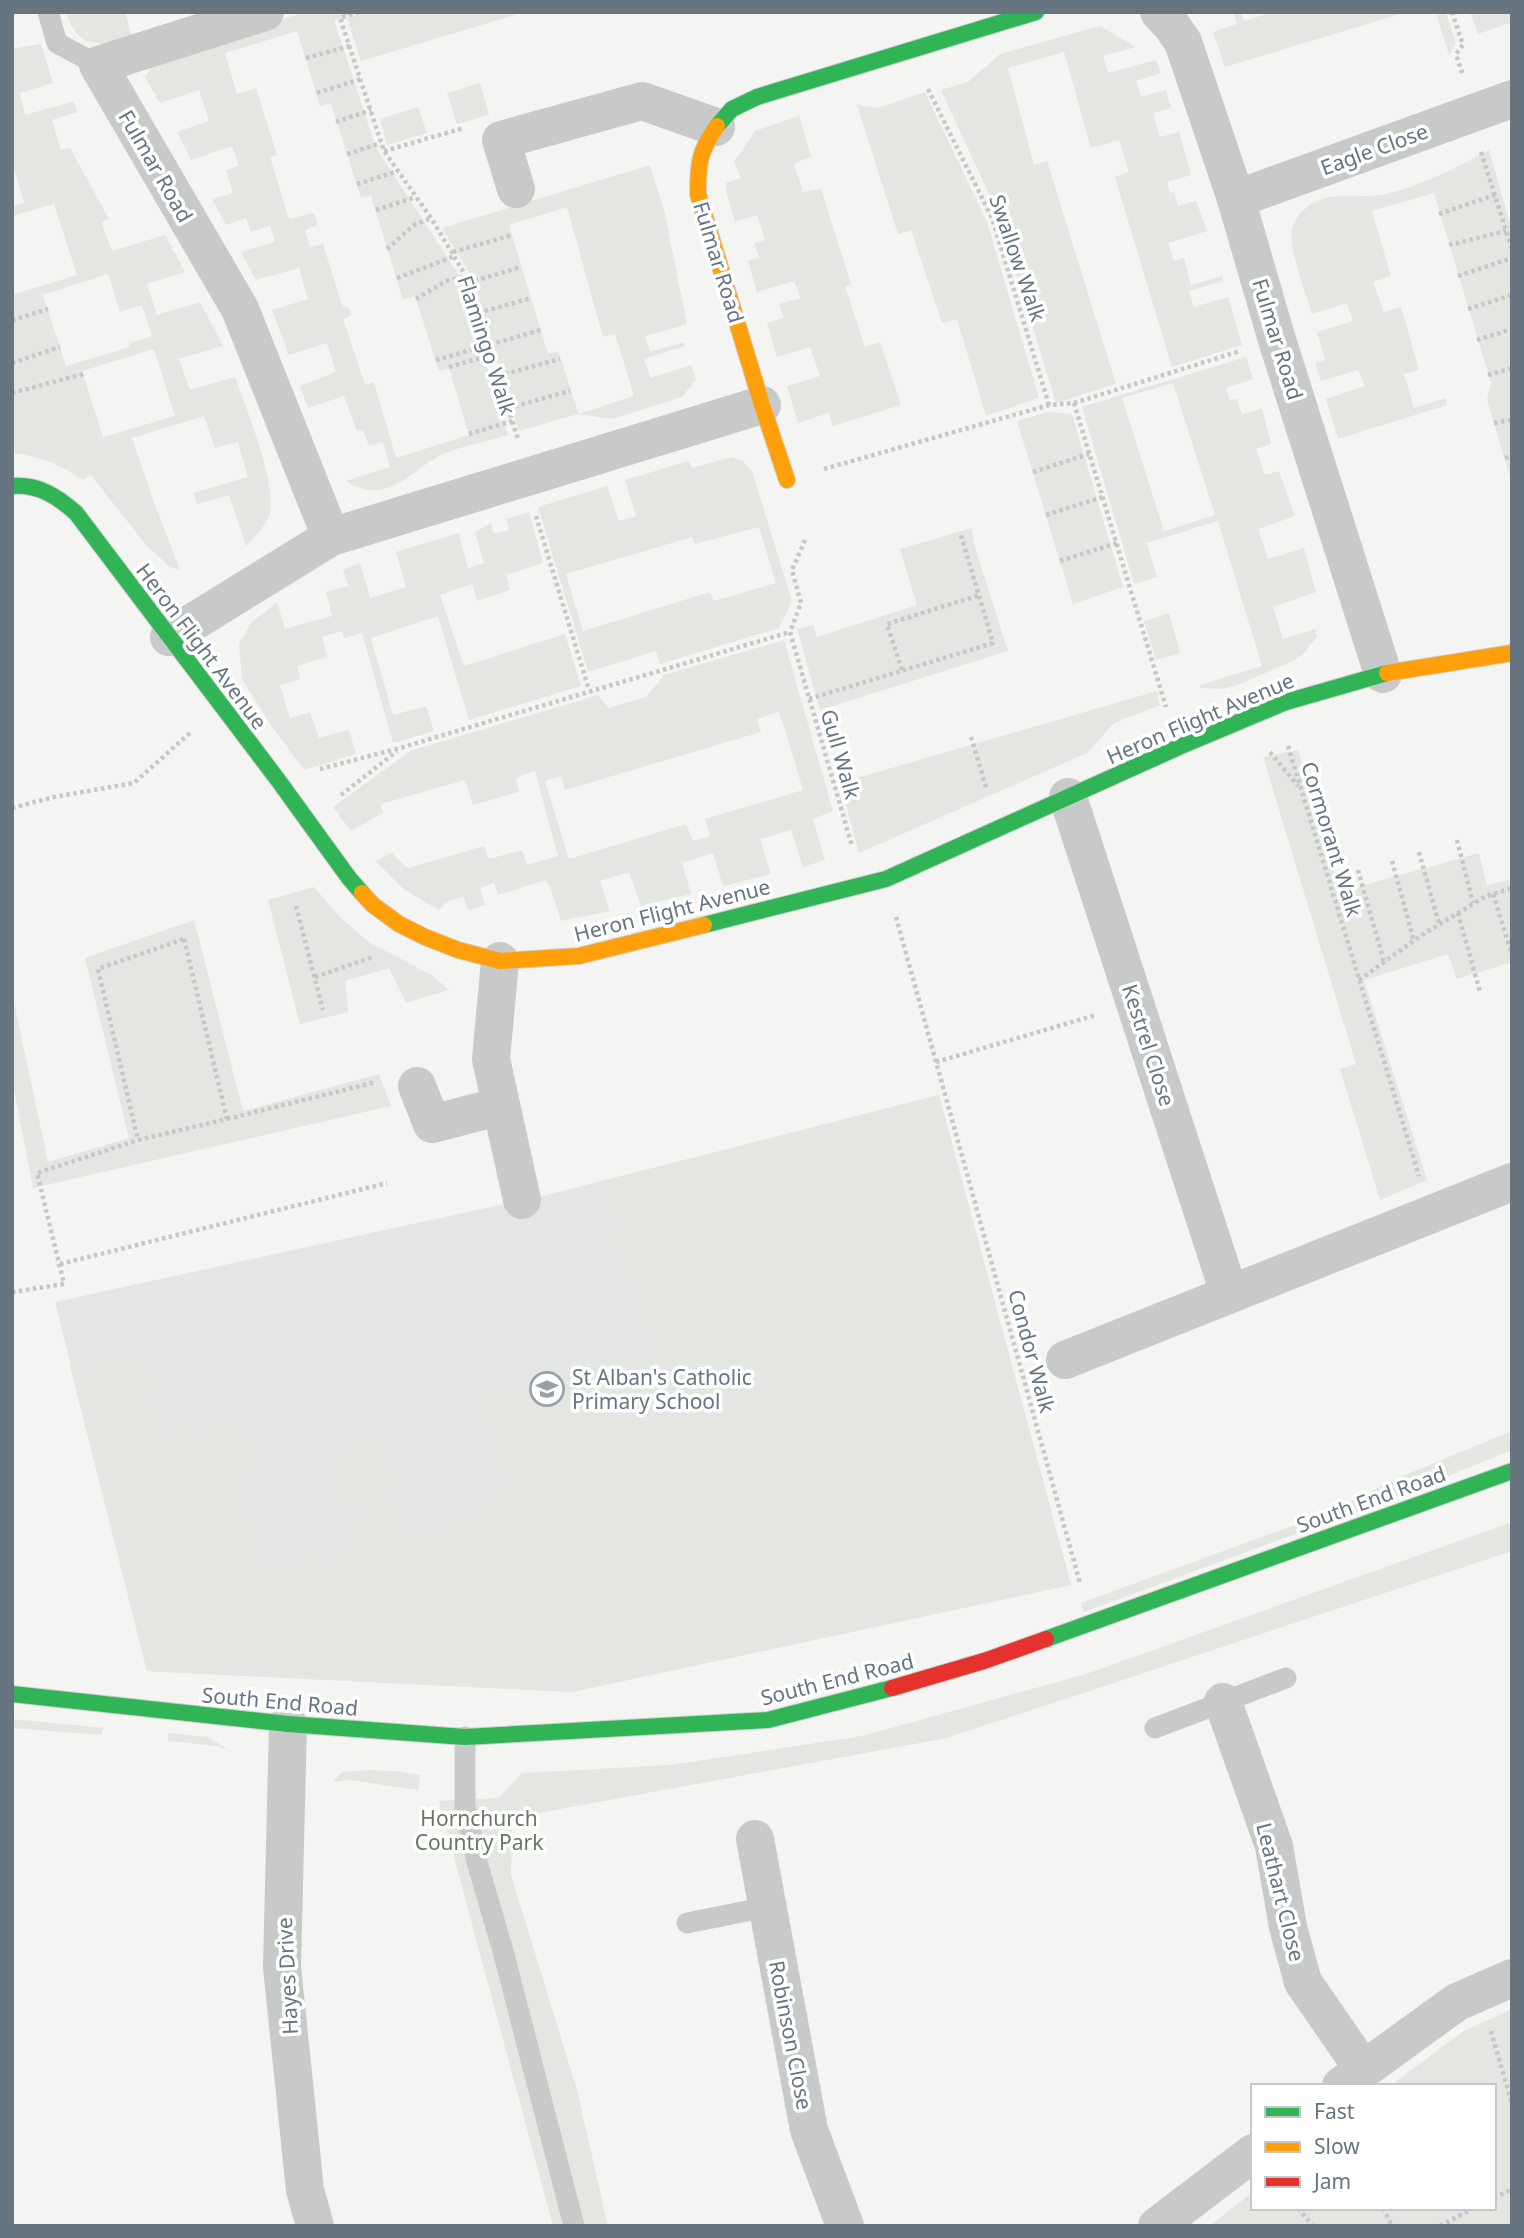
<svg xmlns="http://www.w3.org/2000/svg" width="1524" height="2238" font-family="'Noto Sans',sans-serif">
	<rect width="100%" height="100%" fill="#f4f4f2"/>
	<path fill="#e4e5e5" d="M 939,1095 L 1071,1585 L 572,1692 L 147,1671 L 55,1302 L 555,1193 Z"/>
	<g fill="#e4e6e1" fill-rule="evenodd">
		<path d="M 66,12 L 125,12 L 132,38 C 100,45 78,51 66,12 Z"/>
		<path d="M 306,12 L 359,12 L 334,20 L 376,148 L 459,275 L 508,435 C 488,441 457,447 439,456 C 407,474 386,506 346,481 L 390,467 L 383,442 L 369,446 L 363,430 L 357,431 L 344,396 L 308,408 L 300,386 L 336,372 L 327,343 L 289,355 L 272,310 L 308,299 L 299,268 L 256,280 L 241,252 L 275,242 L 270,226 L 251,232 L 246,218 L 226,225 L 212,199 L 233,193 L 226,170 L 239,166 L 232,146 L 191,160 L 177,132 L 209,121 L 199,90 L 160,103 L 145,77 L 159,57 ZM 297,31 L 320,106 L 331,103 L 361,198 L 371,196 L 403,300 L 415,296 L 439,371 L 449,368 L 469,435 L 396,458 L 374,382 L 365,385 L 343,319 L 352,315 L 348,307 L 343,308 L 323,244 L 310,247 L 305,230 L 318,225 L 314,213 L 289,219 L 270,157 L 277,155 L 256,88 L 237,94 L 225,53 Z"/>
		<path d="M 365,12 L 525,12 L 361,61 L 347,18 Z"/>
		<path d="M 1233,12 L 1241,12 L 1244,21 L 1273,12 L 1407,12 L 1225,67 L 1213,32 L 1237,24 Z"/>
		<path d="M 1436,12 L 1446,12 L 1456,43 L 1449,55 Z"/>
		<path d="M 1470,12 L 1512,12 L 1512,22 L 1478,34 Z"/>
		<path d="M 1100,26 L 1136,47 L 1103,56 L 1108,73 L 1156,60 L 1161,73 L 1136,81 L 1141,97 L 1166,90 L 1171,108 L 1153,113 L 1160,137 L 1179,132 L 1191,175 L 1167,182 L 1170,193 L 1174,192 L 1178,206 L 1196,201 L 1207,231 L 1168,243 L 1174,261 L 1184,258 L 1191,285 L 1222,276 L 1223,281 L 1189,291 L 1194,307 L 1228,297 L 1242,345 L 1172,367 L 1115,177 L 1129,172 L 1119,140 L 1091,148 L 1064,52 L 1008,68 L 1034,165 L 1047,161 L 1116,384 L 1056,403 L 998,214 L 941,90 L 968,82 L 1000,54 Z"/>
		<path d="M 41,44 L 53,83 L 20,93 L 25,115 L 74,101 L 77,112 L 52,120 L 61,150 L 70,148 L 109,219 L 101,222 L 112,251 L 165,235 L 185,272 L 147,284 L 157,315 L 200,302 L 223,346 L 179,359 L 190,390 L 235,377 C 245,405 279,489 269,516 C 265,527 254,537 246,546 L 229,495 L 197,504 L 193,493 L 248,477 L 238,442 L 215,448 L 204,416 L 132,438 L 155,505 L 180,570 L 170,567 L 146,545 L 91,475 L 83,480 C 61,465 38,455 12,453 L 12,295 L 77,275 L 54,204 L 12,216 L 12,207 L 24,203 L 12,162 L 12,49 ZM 108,274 L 120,312 L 142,305 L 152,336 L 130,343 L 130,347 L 66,366 L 43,295 ZM 154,349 L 175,416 L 103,437 L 82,371 Z"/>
		<path d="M 480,83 L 489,115 L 457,124 L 447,93 Z"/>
		<path d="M 925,92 L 987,222 L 1039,398 L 986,416 L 957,319 L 942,323 L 911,230 L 898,234 L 857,105 L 878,108 Z"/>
		<path d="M 418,107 L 427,133 L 387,145 L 380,119 Z"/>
		<path d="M 799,116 L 811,156 L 794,164 L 803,192 L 821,189 L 851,284 L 845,286 L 865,347 L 880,342 L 901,405 L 833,426 L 828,413 L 798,423 L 787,386 L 820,376 L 810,347 L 777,357 L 767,323 L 784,318 L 779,304 L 801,298 L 794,281 L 757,292 L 748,261 L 759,257 L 754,243 L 765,240 L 757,215 L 735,222 L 727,195 L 726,183 L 741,178 L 734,162 L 755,131 Z"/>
		<path d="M 1489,150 L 1512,231 L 1512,483 L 1487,400 L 1491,383 L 1434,193 L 1372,211 L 1391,276 L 1373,282 L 1384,312 L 1401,307 L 1419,370 L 1404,374 L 1414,408 L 1445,398 L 1447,405 L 1338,439 L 1326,399 L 1365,386 L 1358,370 L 1321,381 L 1315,363 L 1325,360 L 1317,332 L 1353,321 L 1347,303 L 1312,314 C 1306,292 1286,246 1293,225 C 1297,214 1309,204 1320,200 C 1341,192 1364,199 1385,194 C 1422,186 1456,167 1489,150 Z"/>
		<path d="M 650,165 L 665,214 L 687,324 L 645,336 L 650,352 L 684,342 L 685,346 L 644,359 L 651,378 L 691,365 L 696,379 L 682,397 L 612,419 L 578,414 L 519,431 L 470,274 L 442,228 ZM 567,207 L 603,337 L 615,334 L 634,396 L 579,414 L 558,351 L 548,354 L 509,225 Z"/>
		<path d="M 1246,357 L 1253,379 L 1226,388 L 1230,400 L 1237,399 L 1242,415 L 1262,408 L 1271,444 L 1256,449 L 1265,475 L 1279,471 L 1295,516 L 1258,529 L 1268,559 L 1304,548 L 1316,592 L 1273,607 L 1283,639 L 1315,629 L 1317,637 L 1303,654 L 1295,660 L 1238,685 L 1222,689 L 1201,688 L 1200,685 L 1262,666 L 1218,521 L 1147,543 L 1157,577 L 1134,584 L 1082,407 ZM 1173,383 L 1215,515 L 1164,531 L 1122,398 Z"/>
		<path d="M 1048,412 L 1072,414 L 1123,587 L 1073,604 L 1017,421 Z"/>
		<path d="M 732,457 L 743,461 L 752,471 L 792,601 L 779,628 L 660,664 L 656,651 L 588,672 L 538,507 L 607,486 L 619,521 L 636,516 L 625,480 L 689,461 L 692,468 ZM 759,527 L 776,583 L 714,601 L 710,592 L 583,631 L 566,574 L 692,537 L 695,544 Z"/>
		<path d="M 529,512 L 543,563 L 506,575 L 510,590 L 477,601 L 472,584 L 440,595 L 464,666 L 565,634 L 581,686 L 469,720 L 438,616 L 371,638 L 393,715 L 426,706 L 434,731 L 393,743 L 362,633 L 344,638 L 342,631 L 322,637 L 327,657 L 297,666 L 300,679 L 280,685 L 290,718 L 310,712 L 319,738 L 349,730 L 356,754 L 304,770 L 270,724 L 242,679 L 239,644 L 252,622 L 277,602 L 285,629 L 332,616 L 326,592 L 348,586 L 343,570 L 360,563 L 370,598 L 406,587 L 396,552 L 459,533 L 468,568 L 484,563 L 475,532 L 491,523 L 494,534 L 509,530 L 506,519 Z"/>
		<path d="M 972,528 L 973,541 L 1008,651 L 820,710 L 797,629 L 813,625 L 817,637 L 917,605 L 900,549 Z"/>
		<path d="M 1169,613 L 1180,653 L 1156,660 L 1144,621 Z"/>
		<path d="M 784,640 L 833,811 L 813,819 L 825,860 L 803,867 L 791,830 L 760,839 L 771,874 L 723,886 L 713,853 L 682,863 L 691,894 L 641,906 L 629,872 L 600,881 L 610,911 L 561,921 L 551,890 L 546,880 L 498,895 L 494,883 L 480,888 L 485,905 L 468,910 L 463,896 L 445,903 L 439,910 L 405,890 L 375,861 L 393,852 L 395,856 L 408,868 L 484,846 L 489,859 L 522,850 L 527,865 L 558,856 L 535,771 L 516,778 L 519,792 L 473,805 L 465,780 L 381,804 L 383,813 L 351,831 L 333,807 L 410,751 L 598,695 L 608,708 L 646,697 L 664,675 ZM 778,712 L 784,726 L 803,790 L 705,819 L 710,836 L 693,841 L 686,824 L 569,859 L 545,781 L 561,776 L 565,790 L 761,732 L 757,719 Z"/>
		<path d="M 1157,691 L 1160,705 L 1114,723 L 1087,753 L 859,853 L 840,783 Z"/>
		<path d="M 1298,750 L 1340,892 L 1479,853 L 1487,885 L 1512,879 L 1512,962 L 1457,979 L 1448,954 L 1364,980 L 1427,1180 L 1380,1200 L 1340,1069 L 1356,1064 L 1263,757 Z"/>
		<path d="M 314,887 L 340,917 L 370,943 L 432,975 L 449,990 L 406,1003 L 389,968 L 345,981 L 348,1012 L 300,1024 L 268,900 Z"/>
		<path d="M 194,920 L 243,1111 L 379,1074 L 391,1106 L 33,1188 L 12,1079 L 12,993 L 48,1162 L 129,1138 L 85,958 Z"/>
		<path d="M 939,1095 L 1071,1585 L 572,1692 L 147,1671 L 70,1366 L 144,1343 L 165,1427 L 180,1424 L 183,1435 L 242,1420 L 255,1473 L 239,1478 L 263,1569 L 362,1544 L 353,1509 L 346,1511 L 329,1445 L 382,1432 L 409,1537 L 488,1518 L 482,1494 L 505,1488 L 487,1416 L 477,1418 L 473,1402 L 655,1355 L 637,1280 L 624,1283 L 598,1182 Z"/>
		<path d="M 1512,1431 L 1512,1450 L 1401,1495 L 1084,1612 L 1081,1603 L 1325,1514 L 1400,1477 Z"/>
		<path d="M 1512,1522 L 1512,1551 L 947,1738 L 533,1814 L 512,1811 L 511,1875 L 577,2090 L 608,2226 L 553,2226 L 439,1801 L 499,1798 L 522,1773 L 671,1765 L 862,1736 L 1086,1674 Z"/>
		<path d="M 12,1719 L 104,1728 L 101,1735 L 12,1728 Z"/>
		<path d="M 168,1733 L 208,1737 L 234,1753 L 218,1746 L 168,1741 Z"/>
		<path d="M 369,1770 L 395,1771 L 420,1775 L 418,1790 L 350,1780 L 333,1782 L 342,1772 Z"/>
		<path d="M 1512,2009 L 1512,2226 L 1209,2226 L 1253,2192 L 1253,2208 L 1494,2208 L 1494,2086 L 1390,2086 L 1462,2032 Z"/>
	</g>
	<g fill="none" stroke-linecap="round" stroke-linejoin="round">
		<g stroke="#d1d1d1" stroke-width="18">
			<g id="fast">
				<path d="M 717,126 L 732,109 L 757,97 L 1036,12"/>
				<path d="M 12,486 C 38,484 57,496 76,513 L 278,780 L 349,878 L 362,893"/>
				<path d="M 704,925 L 886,879 L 1179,747 L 1286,702 L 1387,673"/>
				<path d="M 1046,1639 L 1512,1471"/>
				<path d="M 12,1694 L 288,1724 L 465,1737 L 768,1720 L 892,1688"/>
			</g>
		</g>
		<g stroke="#d1d1d1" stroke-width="18">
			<g id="slow">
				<path d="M 717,126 C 699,151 698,164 698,194 L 762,405 L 787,480"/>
				<path d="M 1387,673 L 1512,653"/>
				<path d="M 362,893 L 373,905 L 399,924 L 425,937 L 458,950 L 500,961 L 579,956 L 704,925"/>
			</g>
		</g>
		<g stroke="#d1d1d1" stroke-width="18">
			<path id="jam" d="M 892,1688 L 984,1661 L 1046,1639"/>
		</g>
		<g stroke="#c6c7c8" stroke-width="4.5" stroke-dasharray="3.5 3.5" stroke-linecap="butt">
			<path d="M 359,12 L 340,18 L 384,151 L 431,218 L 466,276 L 518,439"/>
			<path d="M 1452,12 L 1463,45 L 1456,54 L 1462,73"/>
			<path d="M 306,58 L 350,46"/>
			<path d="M 928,89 L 992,218 L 1049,405"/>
			<path d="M 317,93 L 361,79"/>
			<path d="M 336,122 L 371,110"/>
			<path d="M 384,151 L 464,128"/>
			<path d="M 1481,152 L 1512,249"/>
			<path d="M 347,154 L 381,143"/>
			<path d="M 357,184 L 398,171"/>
			<path d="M 376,210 L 416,197"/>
			<path d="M 1439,214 L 1495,195"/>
			<path d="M 1449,245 L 1506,231"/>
			<path d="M 387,249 L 414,225 L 431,218"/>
			<path d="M 453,252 L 512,235"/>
			<path d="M 1458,276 L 1512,258"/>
			<path d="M 397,278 L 455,256"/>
			<path d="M 468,283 L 521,267"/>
			<path d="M 416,299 L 446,281 L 466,276"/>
			<path d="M 1468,309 L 1512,295"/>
			<path d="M 478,313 L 531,298"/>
			<path d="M 12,320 L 48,309"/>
			<path d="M 1477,340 L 1512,329"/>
			<path d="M 436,360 L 541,330"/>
			<path d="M 12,363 L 60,347"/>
			<path d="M 449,367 L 491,355"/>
			<path d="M 1488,375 L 1512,368"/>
			<path d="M 498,376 L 560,359"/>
			<path d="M 12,393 L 83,374"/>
			<path d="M 1074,403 L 1166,707"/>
			<path d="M 508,408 L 570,391"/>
			<path d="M 1494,423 L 1512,420"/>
			<path d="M 469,434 L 512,421"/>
			<path d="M 1505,458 L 1512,456"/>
			<path d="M 824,469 L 1049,405 L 1074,403 L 1240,351"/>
			<path d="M 1033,472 L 1089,454"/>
			<path d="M 1046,515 L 1103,497"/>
			<path d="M 536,516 L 589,690"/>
			<path d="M 805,540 L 792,570 L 801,603 L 790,632 L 852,846"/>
			<path d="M 1060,561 L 1117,543"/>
			<path d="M 902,670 L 887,624 L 980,595"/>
			<path d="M 809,699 L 993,643 L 960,532"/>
			<path d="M 971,737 L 987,790"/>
			<path d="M 1288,746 L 1419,1176"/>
			<path d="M 1270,752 L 1298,786"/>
			<path d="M 320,769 L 400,748 L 790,632"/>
			<path d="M 341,795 L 397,751"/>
			<path d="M 12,808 L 54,797 L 134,783 L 191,732"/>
			<path d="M 1457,840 L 1473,903"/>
			<path d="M 1419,852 L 1439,924"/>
			<path d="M 1392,861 L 1414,941"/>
			<path d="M 1358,870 L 1384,962"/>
			<path d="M 1493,894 L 1512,955"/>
			<path d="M 296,906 L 323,1010"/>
			<path d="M 1458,913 L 1480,992"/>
			<path d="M 896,917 L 1080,1583"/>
			<path d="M 184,939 L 227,1119 L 138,1140 L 98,969 Z"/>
			<path d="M 315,977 L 373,957"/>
			<path d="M 1359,980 L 1422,935 L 1486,896 L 1512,888"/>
			<path d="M 936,1062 L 1096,1015"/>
			<path d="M 227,1119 L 376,1082"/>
			<path d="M 60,1264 L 387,1183"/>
			<path d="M 12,1292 L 64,1284 L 37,1173 L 138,1140"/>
			<path d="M 1491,2031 L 1512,2104"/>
			<path d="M 1494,2198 L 1512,2189"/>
			<path d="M 1298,2208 L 1313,2226"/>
			<path d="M 1383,2208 L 1392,2226"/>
			<path d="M 1440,2226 L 1474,2208"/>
		</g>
		<g stroke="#c8caca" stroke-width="21">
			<path d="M 48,12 L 57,43 L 98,65"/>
			<path d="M 1155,1728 L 1286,1678"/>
			<path d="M 465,1737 L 465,1806 L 477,1862 L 503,1951 L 574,2226"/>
			<path d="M 687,1923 L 767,1907"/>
		</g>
		<g stroke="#c8caca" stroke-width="38">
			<path d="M 265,12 L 98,65 L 240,309 L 331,537"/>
			<path d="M 1159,12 L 1172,26 L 1183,42 L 1236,199 L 1277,340 L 1383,674"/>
			<path d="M 516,189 L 501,140 L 642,101 L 716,127"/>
			<path d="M 1236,199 L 1512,99"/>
			<path d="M 169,637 L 331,537 L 762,405"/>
			<path d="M 1068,797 L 1229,1293"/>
			<path d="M 500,961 L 491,1059 L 522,1200"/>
			<path d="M 417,1086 L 432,1124 L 501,1106"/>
			<path d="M 1065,1360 L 1512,1182"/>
			<path d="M 1223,1702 L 1274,1846 L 1288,1927 L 1303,1982 L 1363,2069"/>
			<path d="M 288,1724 L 282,1967 L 305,2190 L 315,2226"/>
			<path d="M 755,1839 L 809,2130 L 845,2226"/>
			<path d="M 1341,2086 L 1457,2002 L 1512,1978"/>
			<path d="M 1157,2226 L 1253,2153"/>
		</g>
		<use href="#fast" stroke="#30b455" stroke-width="16"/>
		<use href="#slow" stroke="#ff9f0a" stroke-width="16"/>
		<use href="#jam" stroke="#e5322d" stroke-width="16"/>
	</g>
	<defs>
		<g id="school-ring" transform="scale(1.75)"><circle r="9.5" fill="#fff" stroke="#98a1a8" stroke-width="1.5"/><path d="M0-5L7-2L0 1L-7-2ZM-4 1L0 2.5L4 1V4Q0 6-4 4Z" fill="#98a1a8"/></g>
	</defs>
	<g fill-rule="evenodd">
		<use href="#school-ring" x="547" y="1389"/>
	</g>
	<g text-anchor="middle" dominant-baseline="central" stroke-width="7" stroke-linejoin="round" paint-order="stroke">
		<g font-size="21" fill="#667580" stroke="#fff">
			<text transform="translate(1374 149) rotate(-20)">Eagle Close</text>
			<text transform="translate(156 166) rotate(60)">Fulmar Road</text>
			<text transform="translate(1018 258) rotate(71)">Swallow Walk</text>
			<text transform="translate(719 262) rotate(73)">Fulmar Road</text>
			<text transform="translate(1278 339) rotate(73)">Fulmar Road</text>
			<text transform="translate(487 345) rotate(72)">Flamingo Walk</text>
			<text transform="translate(202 646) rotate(53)">Heron Flight Avenue</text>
			<text transform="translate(1200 718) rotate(-23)">Heron Flight Avenue</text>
			<text transform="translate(841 754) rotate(74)">Gull Walk</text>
			<text transform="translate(1332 839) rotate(73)">Cormorant Walk</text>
			<text transform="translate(672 910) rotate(-14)">Heron Flight Avenue</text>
			<text transform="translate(1149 1045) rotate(72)">Kestrel Close</text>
			<text transform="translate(1032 1351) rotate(75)">Condor Walk</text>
			<text transform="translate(1371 1499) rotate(-20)">South End Road</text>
			<text transform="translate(837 1679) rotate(-14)">South End Road</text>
			<text transform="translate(280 1701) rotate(5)">South End Road</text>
			<text transform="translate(1281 1892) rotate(76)">Leathart Close</text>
			<text transform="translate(287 1976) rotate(-93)">Hayes Drive</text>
			<text transform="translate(791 2035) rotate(79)">Robinson Close</text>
		</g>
		<g font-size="21" fill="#667580" stroke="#fff" text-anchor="start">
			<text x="572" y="1377">St Alban's Catholic<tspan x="572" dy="24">Primary School</tspan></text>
		</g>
		<g font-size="21" fill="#687864" stroke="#fff">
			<text x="479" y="1818">Hornchurch<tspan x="479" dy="24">Country Park</tspan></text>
		</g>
	</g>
	<rect width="1524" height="2238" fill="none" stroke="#667580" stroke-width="28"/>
	<rect x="1251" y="2084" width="245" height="126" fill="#ffffff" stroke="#c2c8cc" stroke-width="2"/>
	<rect x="1265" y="2107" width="35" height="10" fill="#30b455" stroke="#c2c8cc" stroke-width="2"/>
	<text x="1314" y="2119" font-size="21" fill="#667580">Fast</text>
	<rect x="1265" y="2142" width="35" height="10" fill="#ff9f0a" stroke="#c2c8cc" stroke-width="2"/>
	<text x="1314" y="2154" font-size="21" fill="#667580">Slow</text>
	<rect x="1265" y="2177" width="35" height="10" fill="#e5322d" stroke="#c2c8cc" stroke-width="2"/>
	<text x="1314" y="2189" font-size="21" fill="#667580">Jam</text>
</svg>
